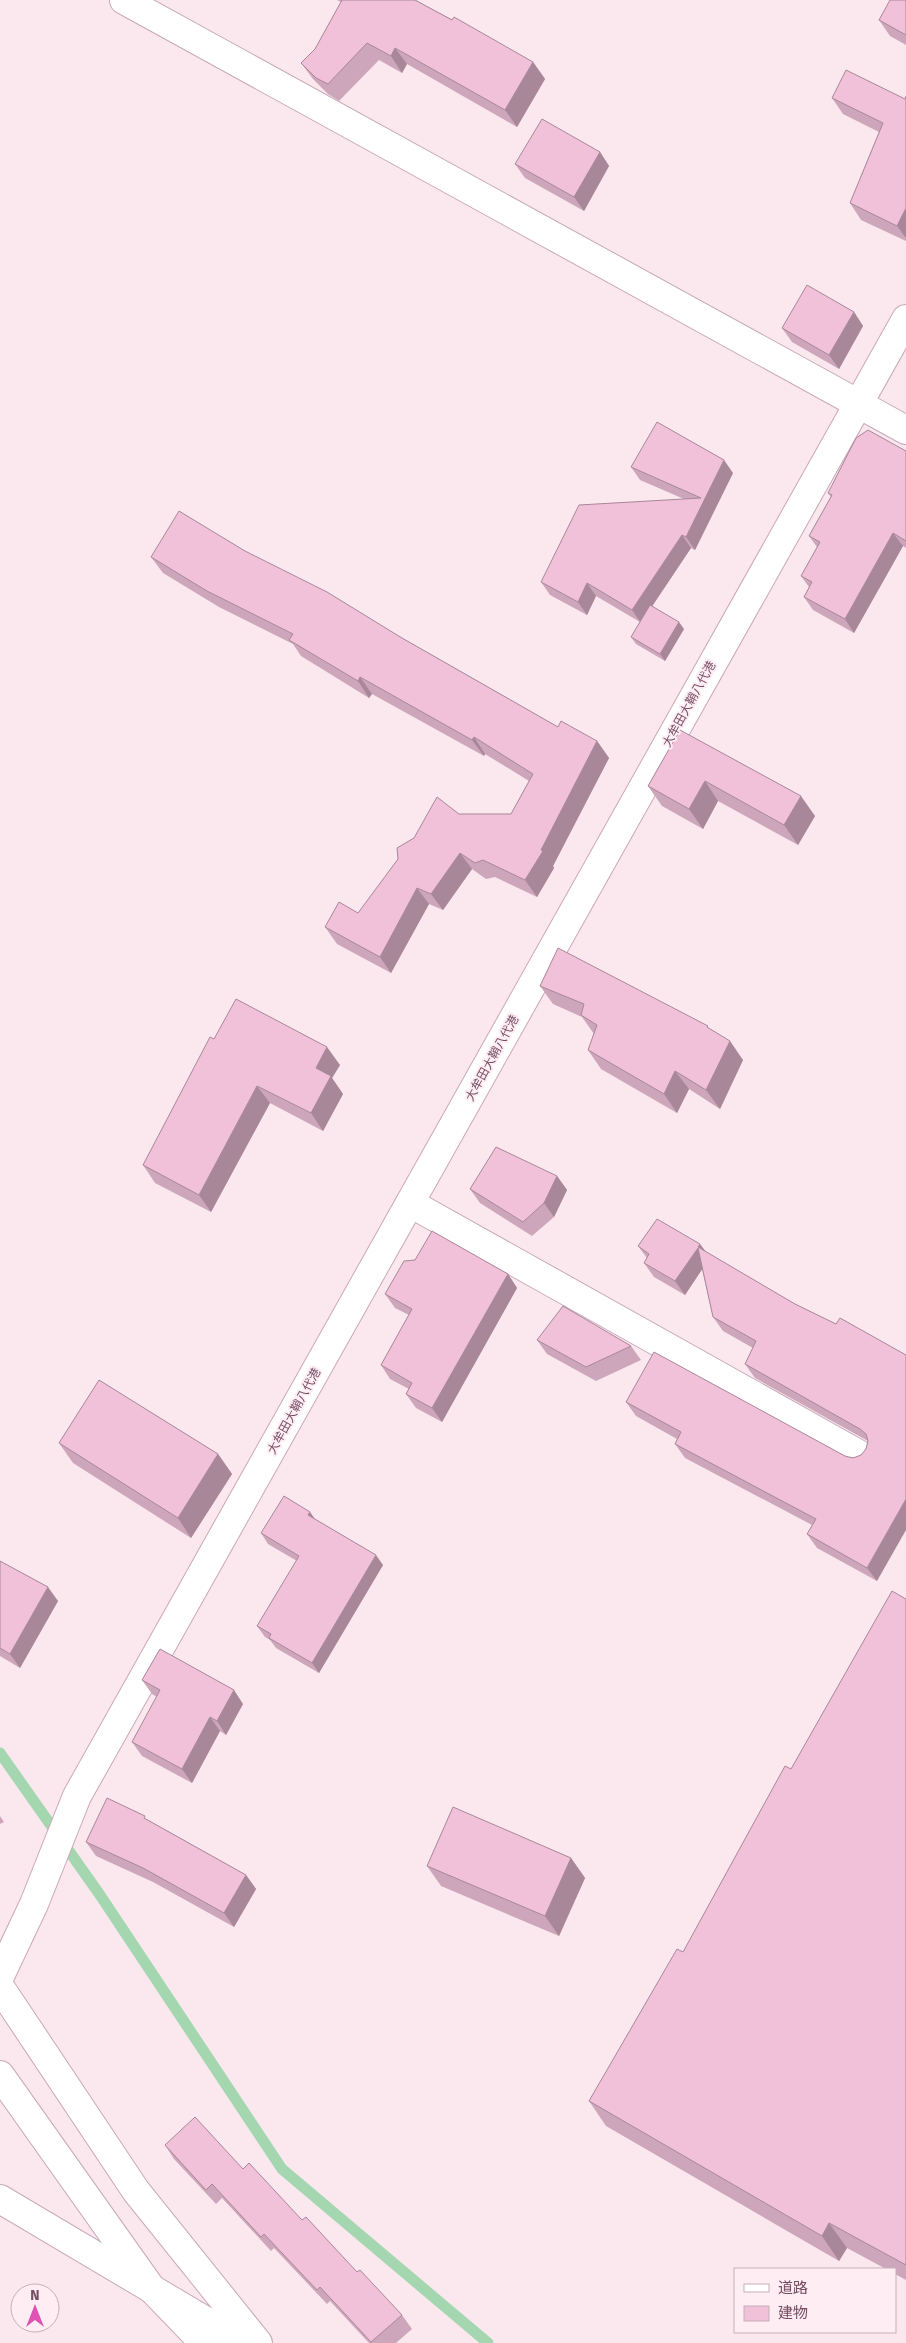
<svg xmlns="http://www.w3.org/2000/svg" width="906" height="2343" font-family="'Fira Sans','Noto Sans JP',sans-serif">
	<rect width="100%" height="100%" fill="#fbe8ee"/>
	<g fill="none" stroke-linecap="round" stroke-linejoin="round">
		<path stroke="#a4d6b0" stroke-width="11" d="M 0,1753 L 100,1895 L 282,2169 L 488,2343"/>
		<g stroke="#c8a9b8" stroke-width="30">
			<g id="minor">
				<path d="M 124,0 L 906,430"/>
				<path d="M 410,1203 L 862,1456"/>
				<path d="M 0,2199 L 243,2343"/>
			</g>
		</g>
		<g stroke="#c8a9b8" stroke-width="30">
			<g id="tertiary">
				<path d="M 0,1987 L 136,2191 L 258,2343"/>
				<path d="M 0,2075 L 151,2288 L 204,2343"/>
			</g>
		</g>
		<g stroke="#cca7b8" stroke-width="30">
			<path id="secondary" d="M 0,1976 L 34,1904 L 77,1796 L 906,319"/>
		</g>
		<use href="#minor" stroke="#fff" stroke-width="28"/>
		<use href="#tertiary" stroke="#fff" stroke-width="28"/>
		<use href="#secondary" stroke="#fff" stroke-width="28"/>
	</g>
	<g fill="#cea6bb">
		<path d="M 337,0 L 415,0 L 533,62 L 545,79 L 517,127 L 407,64 L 402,73 L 379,60 L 339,101 L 328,94 L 313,79 L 301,63 L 315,49 L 341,2 Z"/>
		<path d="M 906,0 L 906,45 L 890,36 L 879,20 Z"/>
		<path d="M 906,96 L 906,241 L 861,220 L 850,203 L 879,132 L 843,114 L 832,98 L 905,99 Z"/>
		<path d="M 600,152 L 609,166 L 584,211 L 525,178 L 515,164 Z"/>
		<path d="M 854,312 L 863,326 L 839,369 L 792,342 L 782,328 Z"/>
		<path d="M 906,451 L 906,548 L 903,546 L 854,633 L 813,610 L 804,597 L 809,587 L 801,576 L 817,547 L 809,536 L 831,497 L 828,493 Z"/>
		<path d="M 631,467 L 733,473 L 695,550 L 691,548 L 652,606 L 684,629 L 665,661 L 636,644 L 631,637 L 640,622 L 596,596 L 587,615 L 550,595 L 541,582 L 684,499 L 640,480 Z"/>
		<path d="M 245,551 L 402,638 L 558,727 L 597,741 L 609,758 L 553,866 L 554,868 L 537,897 L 495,877 L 486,879 L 472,869 L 443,910 L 429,904 L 391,973 L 337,944 L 325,927 L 358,913 L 459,814 L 511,814 L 529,781 L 485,754 L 484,756 L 372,694 L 369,698 L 301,656 L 293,644 L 219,607 L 163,573 L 151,557 Z"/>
		<path d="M 680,730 L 815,816 L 798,845 L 718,801 L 703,829 L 662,806 L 648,786 Z"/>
		<path d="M 540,986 L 711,1030 L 743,1060 L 720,1109 L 689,1089 L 677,1113 L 601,1069 L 588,1050 L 594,1034 L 582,1017 L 553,1004 Z"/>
		<path d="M 214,1039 L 340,1065 L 332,1078 L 343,1094 L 323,1131 L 270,1103 L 211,1212 L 155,1183 L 143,1165 Z"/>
		<path d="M 557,1176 L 567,1190 L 554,1217 L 532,1236 L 480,1203 L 470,1189 Z"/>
		<path d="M 638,1246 L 707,1253 L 795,1304 L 836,1324 L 906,1355 L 877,1581 L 817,1548 L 807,1534 L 812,1525 L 685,1458 L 675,1444 L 677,1439 L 636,1416 L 626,1402 L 853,1458 L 861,1455 L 866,1449 L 868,1441 L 755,1378 L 745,1364 L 753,1348 L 723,1331 L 713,1317 L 702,1269 L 685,1295 L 654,1277 L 644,1263 L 647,1258 Z"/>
		<path d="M 508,1274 L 517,1288 L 442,1422 L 416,1408 L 406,1394 L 409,1389 L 390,1379 L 381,1365 L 409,1315 L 395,1308 L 385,1294 Z"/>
		<path d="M 537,1340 L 631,1346 L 641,1360 L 596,1381 L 547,1354 Z"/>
		<path d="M 59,1443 L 218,1454 L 232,1474 L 191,1538 L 73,1463 Z"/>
		<path d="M 310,1512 L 315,1519 L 383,1565 L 319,1673 L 276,1648 L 270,1640 L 265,1637 L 257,1626 L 297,1561 L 268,1544 L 261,1533 Z"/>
		<path d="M 0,1561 L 58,1601 L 20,1668 L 0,1656 Z"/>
		<path d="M 906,1599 L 906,2280 L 895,2274 L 895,2269 L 886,2269 L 847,2248 L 839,2261 L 606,2126 L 589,2101 L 683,1952 L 791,1769 Z"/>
		<path d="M 142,1680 L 243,1704 L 226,1735 L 220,1731 L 192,1783 L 142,1756 L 132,1742 L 157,1697 L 152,1694 Z"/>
		<path d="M 0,1816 L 4,1822 L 0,1824 Z"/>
		<path d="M 148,1820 L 246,1875 L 256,1889 L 234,1927 L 153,1882 L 96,1856 L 86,1842 Z"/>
		<path d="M 571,1858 L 585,1878 L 559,1936 L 441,1886 L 427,1866 Z"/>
		<path d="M 165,2145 L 243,2169 L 302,2220 L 402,2315 L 412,2329 L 396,2343 L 369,2343 L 330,2301 L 327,2304 L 274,2248 L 271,2251 L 222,2198 L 216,2204 L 174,2159 Z"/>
	</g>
	<g fill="#a88798">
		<path d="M 395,48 L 407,64 L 402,73 L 391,56 Z"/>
		<path d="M 533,62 L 545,79 L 517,127 L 505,110 Z"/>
		<path d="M 600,152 L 609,166 L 584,211 L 574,197 Z"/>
		<path d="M 906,208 L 906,238 L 897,226 Z"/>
		<path d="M 854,312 L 863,326 L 839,369 L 829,355 Z"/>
		<path d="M 724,460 L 733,473 L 695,550 L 686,537 Z"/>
		<path d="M 893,533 L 903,546 L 854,633 L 845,619 Z"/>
		<path d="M 682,535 L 691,548 L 641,623 L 632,610 Z"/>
		<path d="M 587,583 L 596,596 L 587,615 L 578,602 Z"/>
		<path d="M 679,622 L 684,629 L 665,661 L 660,654 Z"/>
		<path d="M 360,677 L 372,694 L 369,698 L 358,681 Z"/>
		<path d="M 474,737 L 485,754 L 484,756 L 472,740 Z"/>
		<path d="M 597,741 L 609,758 L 553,866 L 554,868 L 537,897 L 525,880 Z"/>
		<path d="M 705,781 L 718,801 L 703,829 L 689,809 Z"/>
		<path d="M 801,796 L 815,816 L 798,845 L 784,825 Z"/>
		<path d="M 460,853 L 472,869 L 443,910 L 431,894 Z"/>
		<path d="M 417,888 L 429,904 L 391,973 L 380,957 Z"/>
		<path d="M 730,1041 L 743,1060 L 720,1109 L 706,1090 Z"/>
		<path d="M 327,1047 L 340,1065 L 332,1078 L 343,1094 L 323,1131 L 311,1113 L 316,1068 Z"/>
		<path d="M 675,1071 L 689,1089 L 677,1113 L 664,1094 Z"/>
		<path d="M 257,1086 L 270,1103 L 211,1212 L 199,1195 Z"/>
		<path d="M 557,1176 L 567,1190 L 554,1217 L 544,1203 Z"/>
		<path d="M 700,1244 L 710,1257 L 698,1247 Z"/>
		<path d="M 698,1248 L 707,1262 L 685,1295 L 675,1281 Z"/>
		<path d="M 508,1274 L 517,1288 L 442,1422 L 432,1408 Z"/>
		<path d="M 218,1454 L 232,1474 L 191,1538 L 178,1518 Z"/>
		<path d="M 906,1499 L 906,1530 L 877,1581 L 867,1568 Z"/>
		<path d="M 310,1512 L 317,1523 L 308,1515 Z"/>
		<path d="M 376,1555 L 383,1565 L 319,1673 L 312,1663 Z"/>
		<path d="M 48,1587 L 58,1601 L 20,1668 L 10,1654 Z"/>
		<path d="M 234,1690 L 243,1704 L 226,1735 L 217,1721 Z"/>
		<path d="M 210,1717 L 220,1731 L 192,1783 L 182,1769 Z"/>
		<path d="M 571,1858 L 585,1878 L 559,1936 L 545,1916 Z"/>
		<path d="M 246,1875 L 256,1889 L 234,1927 L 224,1913 Z"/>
		<path d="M 829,2223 L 847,2248 L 839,2261 L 822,2236 Z"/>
	</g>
	<g fill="#f0c1d9" stroke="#a88798">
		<path d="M 342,0 L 415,0 L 452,20 L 454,17 L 533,62 L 505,110 L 395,48 L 391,56 L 367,43 L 328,84 L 316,78 L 301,63 L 315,49 Z"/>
		<path d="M 890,0 L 906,0 L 906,35 L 879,20 Z"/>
		<path d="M 846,70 L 905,99 L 906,96 L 906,208 L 897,226 L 850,203 L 883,123 L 832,98 Z"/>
		<path d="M 542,119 L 600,152 L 574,197 L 515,164 Z"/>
		<path d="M 807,285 L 854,312 L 829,355 L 782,328 Z"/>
		<path d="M 657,422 L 724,460 L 686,537 L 682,535 L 632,610 L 587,583 L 578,602 L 541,582 L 579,505 L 701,498 L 631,467 Z"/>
		<path d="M 868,430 L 906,451 L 906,541 L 893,533 L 845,619 L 804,597 L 812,582 L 801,576 L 820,542 L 809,536 L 832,495 L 828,493 L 856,438 Z"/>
		<path d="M 179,511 L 245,551 L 327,592 L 402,638 L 558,727 L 561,721 L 597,741 L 541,850 L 543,851 L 525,880 L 483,860 L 475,863 L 460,853 L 431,894 L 417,888 L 380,957 L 325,927 L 339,902 L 358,913 L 398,859 L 397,848 L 414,838 L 437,797 L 459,814 L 511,814 L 533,774 L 474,737 L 472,740 L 360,677 L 358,681 L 289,640 L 293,634 L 207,591 L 151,557 Z"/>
		<path d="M 650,605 L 679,622 L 660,654 L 631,637 Z"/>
		<path d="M 680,730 L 801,796 L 784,825 L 705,781 L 689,809 L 648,786 Z"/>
		<path d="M 558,948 L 708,1026 L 707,1027 L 730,1041 L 706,1090 L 675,1071 L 664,1094 L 588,1050 L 597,1025 L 581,1015 L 584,1004 L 540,986 Z"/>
		<path d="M 236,999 L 327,1047 L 316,1068 L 331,1076 L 311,1113 L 257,1086 L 199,1195 L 143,1165 L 210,1037 L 214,1039 Z"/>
		<path d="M 496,1147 L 557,1176 L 544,1203 L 523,1222 L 470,1189 Z"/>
		<path d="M 657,1219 L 700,1244 L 698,1247 L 795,1304 L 836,1324 L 840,1318 L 906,1355 L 906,1499 L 867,1568 L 807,1534 L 816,1519 L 675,1444 L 681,1432 L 626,1402 L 654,1352 L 845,1456 L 853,1458 L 861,1455 L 866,1449 L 868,1441 L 866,1434 L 860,1429 L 745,1364 L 756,1341 L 713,1317 L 698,1248 L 675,1281 L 644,1263 L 649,1254 L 638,1246 Z"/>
		<path d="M 432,1231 L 508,1274 L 432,1408 L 406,1394 L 412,1383 L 381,1365 L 412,1309 L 385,1294 L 404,1261 L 415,1260 Z"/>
		<path d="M 563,1306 L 631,1346 L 586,1367 L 537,1340 Z"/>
		<path d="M 99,1380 L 218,1454 L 178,1518 L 59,1443 Z"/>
		<path d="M 284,1496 L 310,1512 L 308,1515 L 376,1555 L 312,1663 L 269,1638 L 271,1634 L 257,1626 L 299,1556 L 261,1533 Z"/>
		<path d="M 0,1561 L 48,1587 L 10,1654 L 0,1648 Z"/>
		<path d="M 892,1591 L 906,1599 L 906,2265 L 829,2223 L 822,2236 L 589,2101 L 677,1949 L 683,1952 L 785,1766 L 791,1769 Z"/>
		<path d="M 160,1649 L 234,1690 L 217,1721 L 210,1717 L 182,1769 L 132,1742 L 160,1690 L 142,1680 Z"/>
		<path d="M 107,1798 L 145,1816 L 144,1818 L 246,1875 L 224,1913 L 143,1868 L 86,1842 Z"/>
		<path d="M 453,1807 L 571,1858 L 545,1916 L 427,1866 Z"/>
		<path d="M 195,2117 L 243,2169 L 249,2163 L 302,2220 L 306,2217 L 357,2272 L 360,2270 L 402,2315 L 371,2342 L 320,2287 L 317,2290 L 264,2234 L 261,2237 L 212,2184 L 206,2190 L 165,2145 Z"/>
	</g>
	<g text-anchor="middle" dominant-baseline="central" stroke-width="4" stroke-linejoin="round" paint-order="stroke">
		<g font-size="12" fill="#754d63" stroke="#feeef3">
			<text transform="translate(689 704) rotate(-61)">大牟田大鞘八代港</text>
			<text transform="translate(492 1058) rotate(-61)">大牟田大鞘八代港</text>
			<text transform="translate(294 1411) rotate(-61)">大牟田大鞘八代港</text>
		</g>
	</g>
	<rect x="734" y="2268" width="162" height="65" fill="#feeef3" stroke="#c7aeb9"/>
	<rect x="744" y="2284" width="25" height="8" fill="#ffffff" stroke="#c7aeb9"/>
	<text x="778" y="2293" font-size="15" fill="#754d63">道路</text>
	<rect x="744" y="2306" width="25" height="15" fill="#f0c1d9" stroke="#c7aeb9"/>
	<text x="778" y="2318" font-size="15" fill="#754d63">建物</text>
	<g transform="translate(35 2308)"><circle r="24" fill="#feeef3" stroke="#c7aeb9"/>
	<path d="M0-4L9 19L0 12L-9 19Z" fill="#df53b4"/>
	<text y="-8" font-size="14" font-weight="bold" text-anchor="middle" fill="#754d63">N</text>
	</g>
</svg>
